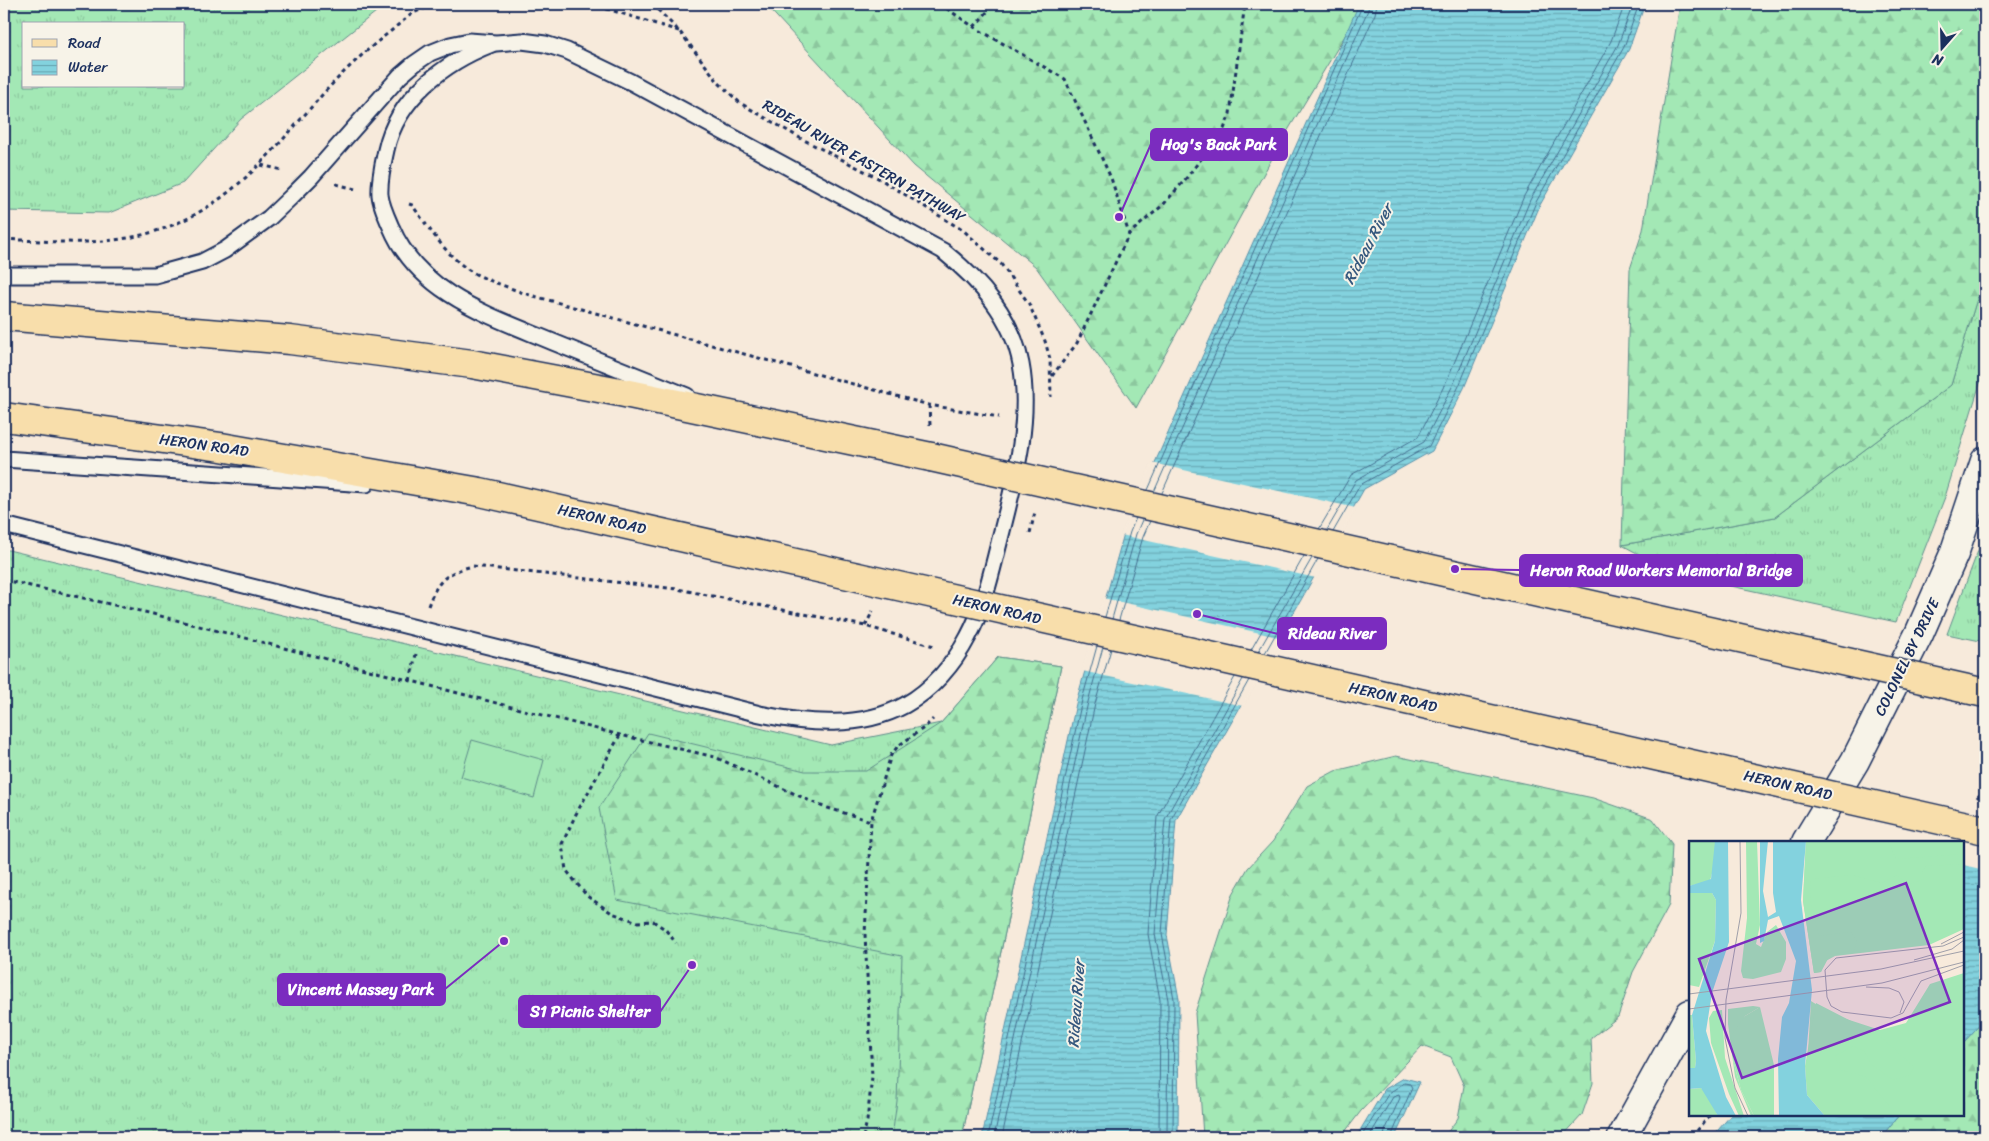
<svg xmlns="http://www.w3.org/2000/svg" width="1989" height="1141" font-family="Sriracha,sans-serif">
	<defs>
		<pattern id="grass-tufts" width="24" height="20" patternUnits="userSpaceOnUse" patternTransform="scale(1.25)"><rect width="24" height="20" fill="#a3e8b5"/><path d="M3 7l-1-3M5 7V3M7 7l1-3M15 17l-1-3M17 17v-4M19 17l1-3" fill="none" stroke="#8cc79e"/></pattern>
		<pattern id="forest-firs" width="22" height="20" patternUnits="userSpaceOnUse" patternTransform="scale(1.25)"><rect width="22" height="20" fill="#a3e8b5"/><path d="M5 1l3.5 6h-7zM16 11l3.5 6h-7z" fill="#8cc79e"/></pattern>
		<pattern id="water-rules" width="6" height="5" patternUnits="userSpaceOnUse" patternTransform="scale(1.25)"><rect width="6" height="5" fill="#83d2de"/><path d="M0 2.5h6" fill="none" stroke="#6aabb7"/></pattern>
	</defs>
	<rect width="100%" height="100%" fill="#f7eadb"/>
	<filter id="ink" filterUnits="userSpaceOnUse"><feTurbulence type="fractalNoise" baseFrequency=".02" numOctaves="2"/><feDisplacementMap in="SourceGraphic" scale="10" xChannelSelector="R" yChannelSelector="G"/><feConvolveMatrix kernelMatrix="1 2 1 2 8 2 1 2 1" color-interpolation-filters="sRGB"/></filter>
	<g filter="url(#ink)">
		<g fill="url(#grass-tufts)" stroke="#5f8c8a" fill-rule="evenodd">
			<path d="M 4,4 L 386,4 L 241,119 L 183,183 L 109,213 L 4,211 ZM 24,24 L 184,24 L 184,86 L 24,86 Z"/>
			<path d="M 1985,272 L 1985,367 L 1945,497 L 1896,622 L 1676,574 L 1622,545 L 1775,517 L 1951,385 Z"/>
			<path d="M 1985,532 L 1985,642 L 1947,634 Z"/>
			<path d="M 4,549 L 831,745 L 941,723 L 998,657 L 1061,666 L 962,1137 L 4,1137 Z"/>
		</g>
		<g fill="url(#forest-firs)" stroke="#5f8c8a">
			<path d="M 765,4 L 1364,4 L 1281,142 L 1136,408 L 1036,267 L 914,166 Z"/>
			<path d="M 1680,4 L 1985,4 L 1985,272 L 1951,385 L 1775,517 L 1622,545 L 1630,269 L 1643,230 Z"/>
			<path d="M 998,657 L 1061,666 L 962,1137 L 892,1137 L 897,1101 L 902,956 L 617,900 L 599,808 L 648,733 L 805,771 L 866,771 L 941,723 Z"/>
			<path d="M 1396,756 L 1593,798 L 1653,819 L 1672,844 L 1669,905 L 1633,972 L 1618,1017 L 1591,1038 L 1593,1083 L 1582,1115 L 1562,1137 L 1444,1137 L 1458,1118 L 1464,1086 L 1451,1057 L 1422,1046 L 1361,1111 L 1341,1137 L 1203,1137 L 1195,1013 L 1233,894 L 1248,868 L 1273,841 L 1307,786 L 1335,771 Z"/>
			<path d="M 1985,1019 L 1985,1137 L 1881,1137 L 1899,1115 L 1963,1115 L 1963,1043 Z"/>
		</g>
		<path fill="#a3e8b5" stroke="#5f8c8a" d="M 472,740 L 544,760 L 534,798 L 461,777 Z"/>
		<g fill="url(#water-rules)" stroke="#5991ab">
			<path d="M 1359,4 L 1645,4 L 1629,49 L 1540,205 L 1464,388 L 1432,451 L 1364,489 L 1176,820 L 1167,935 L 1179,999 L 1178,1137 L 982,1137 L 1077,699 L 1125,530 Z"/>
			<path d="M 1985,809 L 1985,1019 L 1963,1043 L 1963,842 L 1958,842 Z"/>
			<path d="M 1404,1078 L 1420,1082 L 1395,1137 L 1356,1137 L 1385,1089 Z"/>
			<path d="M 1731,1115 L 1899,1115 L 1881,1137 L 1712,1137 Z"/>
		</g>
		<g fill="#f7eadb">
			<path d="M 1152,463 L 1356,508 L 1316,578 L 1121,535 Z"/>
			<path d="M 1103,598 L 1282,638 L 1243,706 L 1082,671 Z"/>
			<path d="M 1985,807 L 1985,870 L 1963,865 L 1963,842 L 1955,842 Z"/>
		</g>
		<g fill="none" stroke-linecap="round" stroke-linejoin="round">
			<g stroke="#457091" stroke-width="1">
				<path d="M 1148,490 L 1363,4"/>
				<path d="M 1154,492 L 1368,10 L 1369,4"/>
				<path d="M 1162,493 L 1375,14 L 1377,4"/>
				<path d="M 1319,529 L 1351,475 L 1418,437 L 1447,380 L 1524,196 L 1611,41 L 1625,4"/>
				<path d="M 1327,530 L 1356,480 L 1424,442 L 1454,383 L 1530,200 L 1618,45 L 1633,4"/>
				<path d="M 1333,532 L 1360,485 L 1429,446 L 1459,386 L 1536,202 L 1624,47 L 1639,4"/>
				<path d="M 1105,617 L 1130,532 L 1136,518"/>
				<path d="M 1112,619 L 1136,534 L 1142,520"/>
				<path d="M 1119,620 L 1143,537 L 1150,521"/>
				<path d="M 1251,650 L 1304,556"/>
				<path d="M 1258,652 L 1312,558"/>
				<path d="M 1265,653 L 1318,559"/>
				<path d="M 988,1137 L 1082,700 L 1097,646"/>
				<path d="M 994,1137 L 1088,702 L 1103,647"/>
				<path d="M 1002,1137 L 1095,704 L 1111,649"/>
				<path d="M 1159,1137 L 1160,1000 L 1148,934 L 1157,817 L 1235,677"/>
				<path d="M 1167,1137 L 1168,1000 L 1155,934 L 1165,819 L 1243,679"/>
				<path d="M 1173,1137 L 1174,999 L 1162,934 L 1171,819 L 1249,680"/>
				<path d="M 1361,1137 L 1389,1093 L 1404,1083 L 1410,1084 L 1412,1088 L 1391,1137"/>
				<path d="M 1369,1137 L 1393,1097 L 1399,1095 L 1400,1098 L 1385,1131 L 1384,1137"/>
			</g>
			<g stroke="#1b2f5e" stroke-width="19">
				<g id="service">
					<path d="M 492,44 C 445,62 397,98 386,150 C 383,164 379,180 380,195 C 381,205 387,218 391,227 C 419,294 491,316 553,342 C 598,360 642,378 687,396"/>
					<path d="M 4,275 L 155,275 L 202,262 L 225,250 L 269,218 L 291,197 L 311,177 L 400,76 L 414,64 L 430,53 L 450,45 L 469,41 L 496,43 L 522,41 L 545,44 L 567,51 L 631,82 L 943,251 C 980,281 1012,316 1021,364 C 1032,423 1013,486 999,543 C 991,574 984,608 968,637 C 954,664 932,690 905,705 C 861,729 807,724 760,714 L 4,525"/>
					<path d="M 4,459 L 366,484"/>
				</g>
			</g>
			<g stroke="#1b2f5e" stroke-width="31">
				<g id="secondary">
					<path d="M 1806,842 L 1855,761 L 1919,634 L 1954,554 L 1985,461"/>
					<path d="M 1622,1137 L 1690,1014"/>
				</g>
			</g>
			<g stroke="#1b2f5e" stroke-width="31">
				<g id="primary">
					<path d="M 4,316 L 290,340 L 472,364 L 620,392 L 931,457"/>
					<path d="M 4,417 L 221,447 L 480,492 L 889,584"/>
				</g>
			</g>
			<g stroke="#1b2f5e" stroke-width="3" stroke-dasharray="4 4" stroke-linecap="butt">
				<path d="M 591,4 L 679,31"/>
				<path d="M 652,4 L 680,32 L 719,83 L 740,103 L 800,138 L 880,179 L 964,231 L 1001,264 L 1029,304 L 1045,341 L 1050,359 L 1051,397"/>
				<path d="M 940,4 L 974,27 L 1065,79 L 1111,178 L 1129,234"/>
				<path d="M 974,27 L 994,4"/>
				<path d="M 261,165 L 282,170"/>
				<path d="M 336,184 L 355,189"/>
				<path d="M 409,204 L 412,205 C 430,229 446,256 472,272 C 488,281 506,286 523,293 L 929,405 L 999,417"/>
				<path d="M 4,239 C 43,241 82,245 121,239 C 216,225 263,162 322,95 C 343,72 366,50 391,31 C 398,25 405,19 412,14 C 420,9 431,7 440,4"/>
				<path d="M 1052,376 L 1077,343 L 1129,234 L 1163,205 L 1184,181 L 1224,129 L 1230,114 L 1245,4"/>
				<path d="M 929,405 L 930,425"/>
				<path d="M 1030,533 L 1035,512"/>
				<path d="M 4,580 L 149,613 L 620,735 L 715,757 L 821,806 L 871,821"/>
				<path d="M 428,606 C 437,581 446,572 473,566 L 677,589 L 865,626 L 934,646"/>
				<path d="M 865,626 L 873,611"/>
				<path d="M 410,681 L 416,654"/>
				<path d="M 620,735 L 576,814 L 562,844 L 566,870 L 587,896 L 612,913 L 638,922 L 653,921 L 665,929 L 676,943"/>
				<path d="M 1977,798 L 1985,789"/>
				<path d="M 863,1137 L 867,1121 L 872,1077 L 865,934 L 871,821 L 891,755 L 898,746 L 925,727 L 933,719"/>
				<path d="M 1692,1137 L 1710,1115"/>
			</g>
			<use href="#service" stroke="#f7f3e8" stroke-width="15"/>
			<use href="#secondary" stroke="#f7f3e8" stroke-width="28"/>
			<use href="#primary" stroke="#f8deab" stroke-width="28"/>
			<g stroke="#1b2f5e" stroke-width="31" stroke-linecap="butt">
				<g id="primary-bridge">
					<path d="M 931,457 L 1985,693"/>
					<path d="M 889,584 L 1985,830"/>
				</g>
			</g>
			<use href="#primary-bridge" stroke="#f8deab" stroke-width="28"/>
		</g>
	</g>
	<g text-anchor="middle" dominant-baseline="central" stroke-width="4" stroke-linejoin="round" paint-order="stroke">
		<g font-size="15" fill="#1b2f5e" stroke="#f7f3e8">
			<text transform="translate(864 161) rotate(30)">RIDEAU RIVER EASTERN PATHWAY</text>
			<text transform="translate(204 445) rotate(8)">HERON ROAD</text>
			<text transform="translate(602 519) rotate(13)">HERON ROAD</text>
			<text transform="translate(997 609) rotate(13)">HERON ROAD</text>
			<text transform="translate(1907 657) rotate(-64)">COLONEL BY DRIVE</text>
			<text transform="translate(1393 697) rotate(13)">HERON ROAD</text>
			<text transform="translate(1788 785) rotate(13)">HERON ROAD</text>
		</g>
		<g font-size="16" font-style="italic" fill="#35587e" stroke="#f7f3e8">
			<text transform="translate(1368 244) rotate(-62)">Rideau River</text>
			<text transform="translate(1076 1004) rotate(-86)">Rideau River</text>
		</g>
	</g>
	<g transform="translate(1689 841)">
		<rect width="275" height="275" fill="#f7eadb"/>
		<path d="M 117,0 L 275,0 L 275,88 L 240,104 L 146,115 L 135,121 L 132,131 L 125,132 L 114,60 ZM 275,132 L 275,275 L 136,275 L 119,212 L 122,160 L 142,173 L 191,189 L 217,182 L 241,143 ZM 64,165 L 71,166 L 56,175 L 43,215 L 52,249 L 65,275 L 62,275 L 46,236 L 39,183 L 39,168 ZM 33,169 L 36,217 L 55,275 L 50,275 L 40,253 L 22,202 L 20,177 L 24,170 Z" fill="#a3e8b5"/>
		<path d="M 0,0 L 26,0 L 26,21 L 21,40 L 0,45 ZM 57,0 L 68,0 L 71,84 L 67,103 L 72,106 L 78,91 L 87,84 L 97,101 L 97,118 L 92,131 L 64,138 L 54,137 L 52,130 L 58,77 ZM 117,0 L 199,0 L 207,18 L 275,13 L 275,23 L 237,25 L 233,31 L 235,38 L 219,44 L 208,34 L 193,42 L 163,34 L 122,38 L 121,59 L 130,95 L 162,91 L 168,100 L 165,109 L 141,114 L 132,131 L 125,132 L 114,60 ZM 0,52 L 23,52 L 27,59 L 26,100 L 10,146 L 0,144 ZM 127,162 L 191,195 L 225,226 L 221,234 L 204,239 L 182,223 L 175,210 L 164,205 L 146,215 L 152,229 L 177,236 L 208,275 L 136,275 L 118,254 L 116,225 ZM 71,166 L 85,224 L 85,275 L 65,275 L 52,249 L 43,215 L 42,195 L 56,175 ZM 0,174 L 3,174 L 7,220 L 6,227 L 0,227 ZM 12,247 L 18,253 L 29,275 L 0,275 L 0,248 Z" fill="#a3e8b5"/>
		<path d="M 26,0 L 39,0 L 40,101 L 23,152 L 17,190 L 37,256 L 47,275 L 29,275 L 12,247 L 0,248 L 0,227 L 6,227 L 7,220 L 3,174 L 26,100 L 27,59 L 23,52 L 0,52 L 0,45 L 22,38 ZM 71,0 L 79,0 L 74,50 L 79,76 L 87,71 L 84,52 L 84,0 L 117,0 L 112,59 L 123,149 L 116,225 L 118,254 L 136,275 L 90,275 L 89,218 L 93,176 L 100,162 L 107,120 L 90,75 L 79,79 L 75,100 L 71,102 Z" fill="#83d2de"/>
		<path fill="none" stroke="#9f9fa9" stroke-width="1" d="M 51,0 L 52,72 L 37,159 L 36,197 L 46,247 L 59,275M 275,96 L 254,105 L 147,117 L 136,129 L 138,156 L 142,165 L 153,171 L 202,177 L 214,172 L 232,140 L 275,124M 252,103 L 275,91M 225,119 L 263,108 L 275,99M 177,146 L 200,147 L 210,151 L 215,161 L 211,172M 0,153 L 192,128 L 275,110M 0,168 L 193,142 L 275,121"/>
		<path fill="#7b2cbf" fill-opacity="0.15" stroke="#7b2cbf" stroke-width="2.5" d="M 217,42 L 261,161 L 53,237 L 10,118 Z"/>
		<rect width="275" height="275" fill="none" stroke="#1b2f5e" stroke-width="2.5"/>
	</g>
	<path fill="none" stroke="#7b2cbf" stroke-width="2" d="M1119 217L1151 144M1455 569L1520 570M1197 614L1278 634M504 941L445 989M692 965L660 1012"/>
	<g fill="#7b2cbf" stroke="#f7f3e8" stroke-width="2">
		<circle cx="1119" cy="217" r="5"/>
		<circle cx="1455" cy="569" r="5"/>
		<circle cx="1197" cy="614" r="5"/>
		<circle cx="504" cy="941" r="5"/>
		<circle cx="692" cy="965" r="5"/>
	</g>
	<g fill="#7b2cbf" stroke="#7b2cbf" stroke-width="2">
		<rect x="1151" y="129" width="136" height="31" rx="5"/>
		<rect x="1520" y="555" width="282" height="31" rx="5"/>
		<rect x="1278" y="618" width="108" height="31" rx="5"/>
		<rect x="278" y="974" width="167" height="31" rx="5"/>
		<rect x="519" y="996" width="141" height="31" rx="5"/>
	</g>
	<g font-size="16" text-anchor="middle" font-weight="bold" fill="#fff">
		<text x="1219" y="150">Hog's Back Park</text>
		<text x="1661" y="576">Heron Road Workers Memorial Bridge</text>
		<text x="1332" y="639">Rideau River</text>
		<text x="361" y="995">Vincent Massey Park</text>
		<text x="590" y="1017">S1 Picnic Shelter</text>
	</g>
	<rect width="1989" height="1141" fill="none" stroke="#f7f3e8" stroke-width="20"/>
	<rect x="10" y="10" width="1969" height="1121" fill="none" stroke="#1b2f5e" stroke-width="2" filter="url(#ink)"/>
	<rect x="22" y="22" width="162" height="65" fill="#f7f3e8" stroke="#9fa5b1"/>
	<rect x="32" y="39" width="25" height="8" fill="#f8deab" stroke="#9fa5b1"/>
	<text x="68" y="48" font-size="15" fill="#1b2f5e">Road</text>
	<rect x="32" y="60" width="25" height="15" fill="url(#water-rules)" stroke="#9fa5b1"/>
	<text x="68" y="72" font-size="15" fill="#1b2f5e">Water</text>
	<g transform="translate(1942 48) rotate(200)" stroke="#f7f3e8" stroke-width="4" paint-order="stroke">
	<path d="M0-4L9 19L0 12L-9 19Z" fill="#1b2f5e"/>
	<text y="-8" font-size="14" font-weight="bold" text-anchor="middle" fill="#1b2f5e">N</text>
	</g>
</svg>
